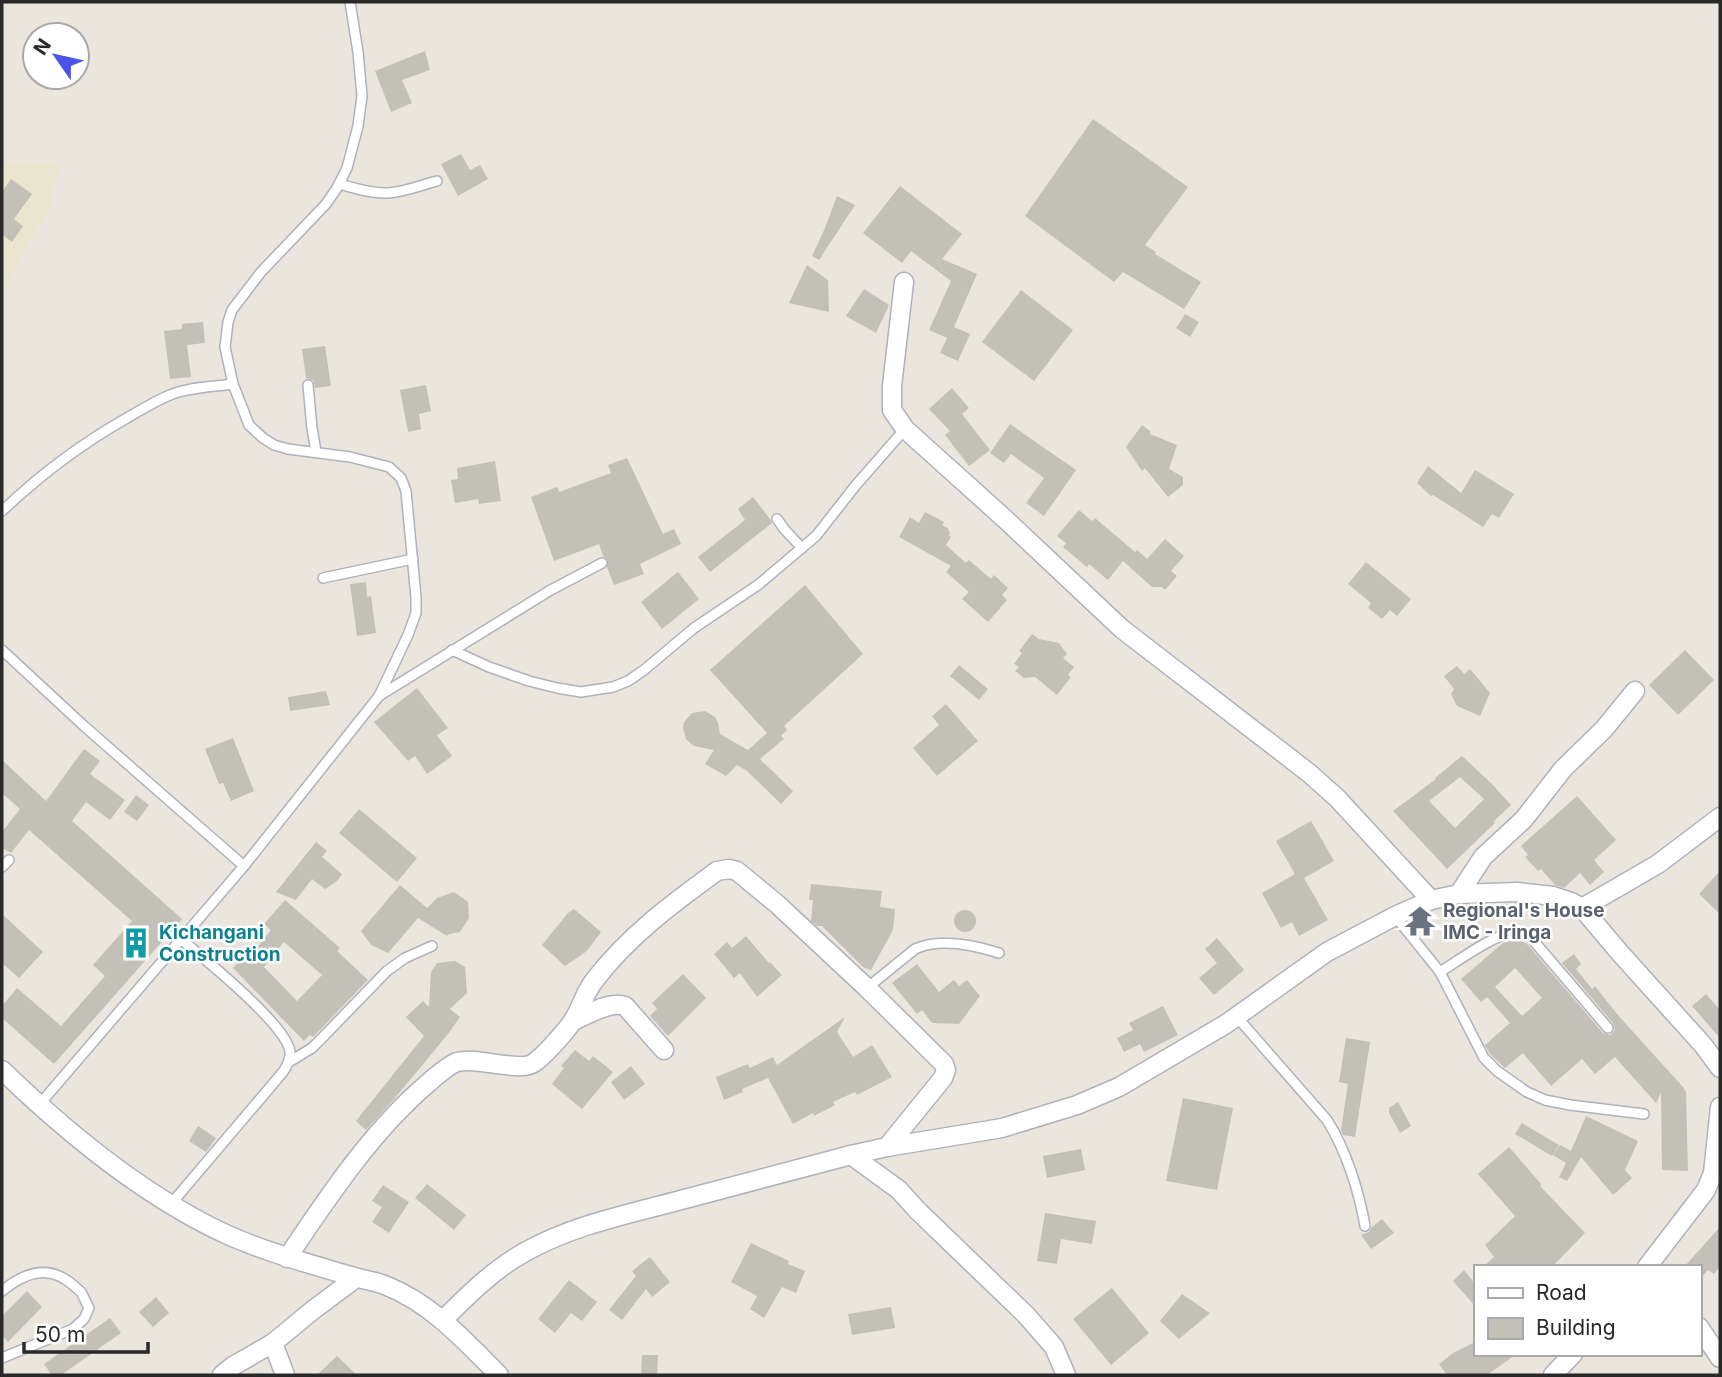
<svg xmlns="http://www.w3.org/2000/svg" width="1722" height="1377" font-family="Inter,sans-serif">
	<rect width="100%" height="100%" fill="#eae6dd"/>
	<path fill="#eae5ce" d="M 2,162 L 60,163 L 49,208 L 2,290 Z"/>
	<g fill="#c3c0b8" fill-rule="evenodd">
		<path d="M 425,51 L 430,70 L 402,80 L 412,103 L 391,112 L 375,71 Z"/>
		<path d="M 1093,119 L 1188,187 L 1145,245 L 1156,252 L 1155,254 L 1201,282 L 1184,309 L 1123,272 L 1114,282 L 1025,216 Z"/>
		<path d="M 461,154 L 470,170 L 480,165 L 488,179 L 458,196 L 441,164 Z"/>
		<path d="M 11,179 L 32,194 L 14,219 L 23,226 L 12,242 L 3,235 L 2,237 L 2,192 Z"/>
		<path d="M 900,186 L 962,234 L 942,259 L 977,274 L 954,327 L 970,334 L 958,361 L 940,353 L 947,338 L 929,330 L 951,281 L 911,251 L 902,263 L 863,233 Z"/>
		<path d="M 837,196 L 855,205 L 819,260 L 812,256 L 825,228 Z"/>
		<path d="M 807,265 L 828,280 L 829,312 L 789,303 Z"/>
		<path d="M 864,289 L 889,305 L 876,333 L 846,316 Z"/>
		<path d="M 1021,290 L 1073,330 L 1034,381 L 982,342 Z"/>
		<path d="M 1185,314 L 1199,322 L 1190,337 L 1176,328 Z"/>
		<path d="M 203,322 L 205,343 L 187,345 L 191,377 L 170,379 L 164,331 L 182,329 L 182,324 Z"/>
		<path d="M 325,346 L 331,386 L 315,388 L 313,380 L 306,378 L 302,349 Z"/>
		<path d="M 426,385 L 431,411 L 419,414 L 421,429 L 408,432 L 400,390 Z"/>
		<path d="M 952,388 L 969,408 L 962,414 L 990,450 L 969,466 L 945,435 L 950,431 L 929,409 Z"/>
		<path d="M 1010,424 L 1076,470 L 1044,516 L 1026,503 L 1044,478 L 1011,454 L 1004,463 L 990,453 Z"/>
		<path d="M 1142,425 L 1151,432 L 1150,434 L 1177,445 L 1169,469 L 1183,477 L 1183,485 L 1168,497 L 1145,468 L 1142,471 L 1126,447 Z"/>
		<path d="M 627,458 L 663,534 L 674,529 L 681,544 L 640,564 L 644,574 L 614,585 L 607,567 L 608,560 L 603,556 L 599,544 L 554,561 L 531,497 L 557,487 L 559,492 L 611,473 L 608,465 Z"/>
		<path d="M 495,461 L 501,501 L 479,504 L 478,499 L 455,503 L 451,480 L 458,479 L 457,468 Z"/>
		<path d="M 1428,466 L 1461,493 L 1475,470 L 1514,494 L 1499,518 L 1492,514 L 1483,527 L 1433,495 L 1431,496 L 1417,483 Z"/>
		<path d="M 753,497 L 770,519 L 772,523 L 710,572 L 698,557 L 745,520 L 738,509 Z"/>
		<path d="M 1079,510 L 1092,521 L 1095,518 L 1135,552 L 1137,550 L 1147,559 L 1165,539 L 1184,556 L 1171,571 L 1177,576 L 1165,590 L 1162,587 L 1152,587 L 1123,561 L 1108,580 L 1089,564 L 1087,567 L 1063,547 L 1066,543 L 1057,536 Z"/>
		<path d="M 925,512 L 944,522 L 942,525 L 949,529 L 948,531 L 950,532 L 949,536 L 951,537 L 946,545 L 966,563 L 969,560 L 991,579 L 994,575 L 1008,588 L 1002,595 L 1007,600 L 988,622 L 962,599 L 969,592 L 946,572 L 951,566 L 899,537 L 910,517 L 919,523 Z"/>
		<path d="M 1366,562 L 1411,599 L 1397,616 L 1390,610 L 1382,619 L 1368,608 L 1371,603 L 1348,584 Z"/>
		<path d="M 678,572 L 699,599 L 662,629 L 641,602 Z"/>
		<path d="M 366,582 L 367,597 L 371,596 L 376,633 L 357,636 L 350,584 Z"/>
		<path d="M 805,585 L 863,654 L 784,726 L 787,730 L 781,736 L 784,739 L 760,759 L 793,791 L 781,804 L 747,771 L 737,765 L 726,776 L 705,764 L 714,750 L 694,746 L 690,743 L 686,739 L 683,728 L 684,722 L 692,713 L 705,711 L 715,717 L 718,723 L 720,734 L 748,750 L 767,733 L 710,670 Z"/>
		<path d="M 1032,634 L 1039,639 L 1059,643 L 1067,654 L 1063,658 L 1074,667 L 1068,675 L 1071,677 L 1057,695 L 1035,677 L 1024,678 L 1015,671 L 1019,667 L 1014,664 L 1022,653 L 1019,651 Z"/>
		<path d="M 1685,650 L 1714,680 L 1678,715 L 1649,685 Z"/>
		<path d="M 959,665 L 988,689 L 979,700 L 950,676 Z"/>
		<path d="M 1457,666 L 1464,674 L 1470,669 L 1490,693 L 1480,716 L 1457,706 L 1451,694 L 1454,689 L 1444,676 Z"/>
		<path d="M 417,688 L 448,728 L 437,735 L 452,756 L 427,774 L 415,756 L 408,761 L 374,722 Z"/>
		<path d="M 326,691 L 330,705 L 290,711 L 288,697 Z"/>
		<path d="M 946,704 L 978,741 L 937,776 L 913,748 L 939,725 L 932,716 Z"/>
		<path d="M 233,738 L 254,791 L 231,801 L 223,783 L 219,784 L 205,749 Z"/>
		<path d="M 84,749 L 100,761 L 90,774 L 125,800 L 110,820 L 86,802 L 72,821 L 182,919 L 54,1064 L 2,1018 L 2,1006 L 17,988 L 61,1026 L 105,976 L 93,965 L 132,921 L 29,830 L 11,853 L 2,848 L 2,832 L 20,809 L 2,793 L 2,760 L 46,801 Z"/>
		<path d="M 1462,756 L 1492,784 L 1511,805 L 1493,822 L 1495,823 L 1447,869 L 1393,811 L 1436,779 L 1435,778 ZM 1460,777 L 1484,799 L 1455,828 L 1429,801 Z"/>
		<path d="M 136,795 L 149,805 L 137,821 L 124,812 Z"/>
		<path d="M 1577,796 L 1616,840 L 1594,860 L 1604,872 L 1590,885 L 1580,873 L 1564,888 L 1555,885 L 1541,869 L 1538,871 L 1525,857 L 1528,855 L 1521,846 Z"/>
		<path d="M 359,809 L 417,858 L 397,882 L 339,833 Z"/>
		<path d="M 1311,821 L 1334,861 L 1304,878 L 1328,920 L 1299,936 L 1292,922 L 1281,928 L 1262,893 L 1295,874 L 1276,841 Z"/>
		<path d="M 316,842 L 327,851 L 322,857 L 342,874 L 337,881 L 325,889 L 312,879 L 296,900 L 276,892 Z"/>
		<path d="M 1720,871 L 1720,914 L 1699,894 Z"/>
		<path d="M 811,884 L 882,891 L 880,907 L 895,909 L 893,930 L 871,970 L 863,967 L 822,926 L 817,926 L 811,921 L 813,900 L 809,900 Z"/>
		<path d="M 400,885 L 427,908 L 437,898 L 454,892 L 468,902 L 469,918 L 460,932 L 449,934 L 447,936 L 418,918 L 388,953 L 371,945 L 361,931 Z"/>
		<path d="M 285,900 L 340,948 L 337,951 L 368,980 L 313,1037 L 310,1035 L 304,1041 L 233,968 L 249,952 L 252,954 L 271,930 L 264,924 ZM 284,942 L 322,975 L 297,1001 L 264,967 Z"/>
		<path d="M 574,909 L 601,932 L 587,951 L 565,966 L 542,945 L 568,913 Z"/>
		<circle cx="965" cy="921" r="11"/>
		<path d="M 2,914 L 43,952 L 19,978 L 2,963 Z"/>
		<path d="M 746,936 L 769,963 L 770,962 L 782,975 L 757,997 L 740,973 L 734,978 L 714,954 L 727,942 L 732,948 Z"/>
		<path d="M 1217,938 L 1244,970 L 1214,995 L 1199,978 L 1217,963 L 1205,949 Z"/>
		<path d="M 1518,939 L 1527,944 L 1603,1033 L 1610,1035 L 1615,1030 L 1613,1023 L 1562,963 L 1574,954 L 1581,964 L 1576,969 L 1592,989 L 1595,986 L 1617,1014 L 1683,1087 L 1686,1092 L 1688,1171 L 1662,1170 L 1661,1093 L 1656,1103 L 1615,1057 L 1595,1074 L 1582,1059 L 1551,1086 L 1523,1053 L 1505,1068 L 1490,1054 L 1485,1045 L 1510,1023 L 1487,997 L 1481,1002 L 1461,979 L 1503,943 ZM 1515,968 L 1542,998 L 1522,1016 L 1495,987 Z"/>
		<path d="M 455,961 L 465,967 L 467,993 L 450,1009 L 460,1017 L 448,1034 L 395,1098 L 366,1130 L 356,1121 L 424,1036 L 406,1017 L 423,1001 L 429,1007 L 431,972 L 437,963 Z"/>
		<path d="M 917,964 L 939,992 L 954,980 L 959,986 L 967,980 L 980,996 L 959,1024 L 932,1023 L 922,1010 L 917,1014 L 892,983 Z"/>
		<path d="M 683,974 L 706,998 L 668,1036 L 650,1016 L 657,1009 L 652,1003 Z"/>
		<path d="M 1706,994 L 1720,1010 L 1720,1038 L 1692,1006 Z"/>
		<path d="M 1163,1006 L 1178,1035 L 1144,1052 L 1140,1044 L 1124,1052 L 1117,1038 L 1133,1030 L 1129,1023 Z"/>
		<path d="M 845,1017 L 837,1032 L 853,1057 L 872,1045 L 892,1077 L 857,1095 L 855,1092 L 833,1102 L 835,1105 L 814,1116 L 813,1113 L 793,1124 L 768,1078 L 742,1089 L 743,1092 L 724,1100 L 716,1077 L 748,1064 L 750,1068 L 773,1057 L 777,1065 Z"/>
		<path d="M 1346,1038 L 1370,1042 L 1355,1137 L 1343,1135 L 1341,1130 L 1348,1084 L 1339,1082 Z"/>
		<path d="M 575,1050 L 589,1061 L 593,1056 L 613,1072 L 582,1109 L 552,1084 L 564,1068 L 561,1066 Z"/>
		<path d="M 631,1066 L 645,1084 L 624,1100 L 611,1082 Z"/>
		<path d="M 1183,1098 L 1233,1108 L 1217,1190 L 1166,1181 Z"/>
		<path d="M 1398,1102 L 1411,1126 L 1400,1133 L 1389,1113 L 1389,1108 Z"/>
		<path d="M 1586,1116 L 1638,1141 L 1625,1170 L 1632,1178 L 1613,1195 L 1581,1157 L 1567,1181 L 1559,1177 L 1566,1163 L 1553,1155 L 1560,1145 L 1571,1151 Z"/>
		<path d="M 1522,1123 L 1559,1145 L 1552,1156 L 1515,1134 Z"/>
		<path d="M 198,1126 L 216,1138 L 206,1152 L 189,1141 Z"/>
		<path d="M 1509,1147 L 1541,1184 L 1540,1186 L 1585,1233 L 1552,1267 L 1483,1267 L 1494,1257 L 1485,1245 L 1515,1216 L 1478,1174 Z"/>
		<path d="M 1081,1149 L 1085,1170 L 1047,1178 L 1043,1156 Z"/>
		<path d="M 427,1184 L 466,1215 L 454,1230 L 415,1198 Z"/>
		<path d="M 383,1185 L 409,1202 L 389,1233 L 372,1222 L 382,1207 L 372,1201 Z"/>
		<path d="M 1045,1213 L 1096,1221 L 1092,1244 L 1061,1239 L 1057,1264 L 1037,1261 Z"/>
		<path d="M 1382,1219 L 1394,1233 L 1371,1249 L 1361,1235 L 1369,1232 L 1372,1227 Z"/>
		<path d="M 1720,1227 L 1720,1267 L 1714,1274 L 1708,1270 L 1699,1280 L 1699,1267 L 1684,1267 Z"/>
		<path d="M 751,1243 L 789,1261 L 788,1264 L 805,1271 L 796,1293 L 782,1287 L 764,1318 L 750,1309 L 757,1296 L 731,1282 Z"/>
		<path d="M 650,1257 L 670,1282 L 652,1297 L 646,1289 L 622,1320 L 609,1310 L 636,1276 L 632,1271 Z"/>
		<path d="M 1464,1270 L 1475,1284 L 1475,1306 L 1453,1281 Z"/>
		<path d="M 569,1280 L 597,1302 L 582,1321 L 571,1313 L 555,1333 L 538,1319 Z"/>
		<path d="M 1112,1288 L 1149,1333 L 1111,1365 L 1073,1319 Z"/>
		<path d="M 27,1291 L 42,1307 L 8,1342 L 2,1335 L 2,1316 Z"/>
		<path d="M 1182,1294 L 1210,1313 L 1179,1339 L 1160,1321 Z"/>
		<path d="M 156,1297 L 169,1313 L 153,1327 L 139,1312 Z"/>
		<path d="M 891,1307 L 895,1328 L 852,1335 L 848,1314 Z"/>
		<path d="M 110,1318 L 121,1333 L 61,1375 L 52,1375 L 44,1364 Z"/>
		<path d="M 1475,1342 L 1475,1354 L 1517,1354 L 1487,1375 L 1447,1375 L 1439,1364 L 1453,1353 Z"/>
		<path d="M 642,1355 L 658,1355 L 657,1375 L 641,1375 Z"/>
		<path d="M 337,1356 L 357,1375 L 317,1375 Z"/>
	</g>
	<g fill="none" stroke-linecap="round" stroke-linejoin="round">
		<g stroke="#b0b1bc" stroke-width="12">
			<g id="lane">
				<path d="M 350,2 L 358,52 L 362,96 L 358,126 L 347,168 L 337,188 L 326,204 L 261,272 L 232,310 L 228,322 L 225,347 L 233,384 L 249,425 L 263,438 L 274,445 L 288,449 L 350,457 L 389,467 L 401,478 L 406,491 L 416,597 L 416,613 L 408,635 L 379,696"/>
				<path d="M 339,184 C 354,188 372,194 388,193 C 405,192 421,185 437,181"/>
				<path d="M 308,385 L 312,428 L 316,452"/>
				<path d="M 2,511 C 40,475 81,444 127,418 C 141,410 155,401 170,395 C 189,387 213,387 233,384"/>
				<path d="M 777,519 L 785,530 L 802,548"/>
				<path d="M 323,578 L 413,559"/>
				<path d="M 2,650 L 84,726 L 244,866"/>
				<path d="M 452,650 L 489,667 L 529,681 L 557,688 L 581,692 L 613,687 L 628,681 L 644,670 L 694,628 L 758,585 L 816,536 L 856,485 L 905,429"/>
				<path d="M 2,867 L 9,860"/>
				<path d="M 1395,916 L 1440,972 L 1484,1058 L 1497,1071 L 1527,1092 L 1545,1100 L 1570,1105 L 1644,1114"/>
				<path d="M 1440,972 C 1458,961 1497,932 1517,932 C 1523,932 1527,935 1532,939 L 1608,1028"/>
				<path d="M 867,988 L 915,949 C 939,938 974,945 999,953"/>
				<path d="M 1237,1017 L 1327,1120 C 1346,1150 1359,1191 1365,1226"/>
				<path d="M 289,1062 L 312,1048 L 320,1040 L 387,971 L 405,958 L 432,946"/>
				<path d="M 39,1105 L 244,866 L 379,696 L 549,591 L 602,563"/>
				<path d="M 171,1204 L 283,1072 C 287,1066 291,1059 290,1052 C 287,1025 204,959 181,939"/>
				<path d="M 2,1291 C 25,1272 49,1264 73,1285 C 74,1286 80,1291 81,1292 C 84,1297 86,1303 89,1308 L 84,1319 L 73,1329 L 2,1358"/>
			</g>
		</g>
		<g stroke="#b0b1bc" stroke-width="21">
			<g id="street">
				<path d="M 904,282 L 892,386 L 892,410 L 905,429 L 1005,519 L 1122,629 L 1309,773 L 1337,798 L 1431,900"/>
				<path d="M 1459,894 L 1483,857 L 1524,819 L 1563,769 L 1604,729 L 1635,691"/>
				<path d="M 1582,908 L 1658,864 L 1720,817"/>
				<path d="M 573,1021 C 587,1015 611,1000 625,1006 L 664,1050"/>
				<path d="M 2,1070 C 67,1133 146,1198 230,1236 C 269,1253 310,1264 351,1276 C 363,1280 376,1281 387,1286 C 432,1304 465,1341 499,1375"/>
				<path d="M 851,1155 L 899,1190 L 917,1210 L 1026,1315 L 1054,1347 L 1066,1375"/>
				<path d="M 287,1258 C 328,1197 371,1132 427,1084 C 435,1077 447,1066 457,1062 C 478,1056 522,1074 535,1062 C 545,1055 568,1029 574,1019 C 582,1006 585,992 594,981 C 627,937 673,903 717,871 L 729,869 L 737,871 L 777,904 L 867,988 L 944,1064 L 946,1070 L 943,1078 L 887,1147"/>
				<path d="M 1647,1267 L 1706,1190 L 1713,1173 L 1720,1107"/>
				<path d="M 443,1320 C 468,1295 494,1269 525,1252 C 573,1225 629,1214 681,1200 C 738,1185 795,1170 851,1155 L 887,1147 L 1002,1128 L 1077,1105 L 1119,1087 L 1226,1024 L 1327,952 L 1395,916 L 1431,900 L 1459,894 L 1517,892 L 1553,896 L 1571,902 L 1582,908 L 1620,953 L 1703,1045 L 1720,1068"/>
				<path d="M 1699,1327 L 1720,1358"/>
				<path d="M 273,1343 L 285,1375"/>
				<path d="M 222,1375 L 233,1366 L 273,1343 L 313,1310 L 356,1278"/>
				<path d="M 1553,1375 L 1573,1354"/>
			</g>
		</g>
		<use href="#lane" stroke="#fff" stroke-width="9"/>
		<use href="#street" stroke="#fff" stroke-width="18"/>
	</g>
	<defs>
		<g id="temple-bare" transform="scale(2.415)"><path d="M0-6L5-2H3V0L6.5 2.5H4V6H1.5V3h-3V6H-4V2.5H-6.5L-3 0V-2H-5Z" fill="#6b7280" stroke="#fff" stroke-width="2.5" paint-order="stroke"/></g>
		<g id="building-bare" transform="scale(2.415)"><path d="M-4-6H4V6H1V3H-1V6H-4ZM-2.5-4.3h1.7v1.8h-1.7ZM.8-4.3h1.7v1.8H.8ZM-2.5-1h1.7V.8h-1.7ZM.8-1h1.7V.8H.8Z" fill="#0f9aa8" stroke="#fff" stroke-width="2.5" paint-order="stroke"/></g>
	</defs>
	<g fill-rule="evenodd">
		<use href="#temple-bare" x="1420" y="921"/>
		<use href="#building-bare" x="136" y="943"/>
	</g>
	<g text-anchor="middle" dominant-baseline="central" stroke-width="5" stroke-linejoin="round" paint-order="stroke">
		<g font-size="19" font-weight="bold" fill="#5b616d" stroke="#fff" text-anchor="start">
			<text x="1443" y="910">Regional's House<tspan x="1443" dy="22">IMC - Iringa</tspan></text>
		</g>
		<g font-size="19" font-weight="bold" fill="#0d838f" stroke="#fff" text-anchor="start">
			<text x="159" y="932">Kichangani<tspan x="159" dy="22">Construction</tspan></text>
		</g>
	</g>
	<rect width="1722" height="1377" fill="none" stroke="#292929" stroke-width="7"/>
	<rect x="1474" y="1265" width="228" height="91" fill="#ffffff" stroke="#a9a9a9" stroke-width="2"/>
	<rect x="1488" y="1288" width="35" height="10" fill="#ffffff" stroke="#a9a9a9" stroke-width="2"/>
	<text x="1536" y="1300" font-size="21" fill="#292929">Road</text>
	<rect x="1488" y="1318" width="35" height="21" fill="#c3c0b8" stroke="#a9a9a9" stroke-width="2"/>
	<text x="1536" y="1335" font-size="21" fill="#292929">Building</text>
	<g transform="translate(56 56) rotate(304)"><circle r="33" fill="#ffffff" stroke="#a9a9a9" stroke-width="2"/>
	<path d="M0-5L12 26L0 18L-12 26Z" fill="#4c51e8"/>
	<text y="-10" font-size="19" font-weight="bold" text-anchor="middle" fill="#292929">N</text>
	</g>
	<path d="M24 1342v10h124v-10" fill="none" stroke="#292929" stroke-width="3.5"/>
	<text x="35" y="1342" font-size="21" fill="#292929" stroke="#ffffff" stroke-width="5" paint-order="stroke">50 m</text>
</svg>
